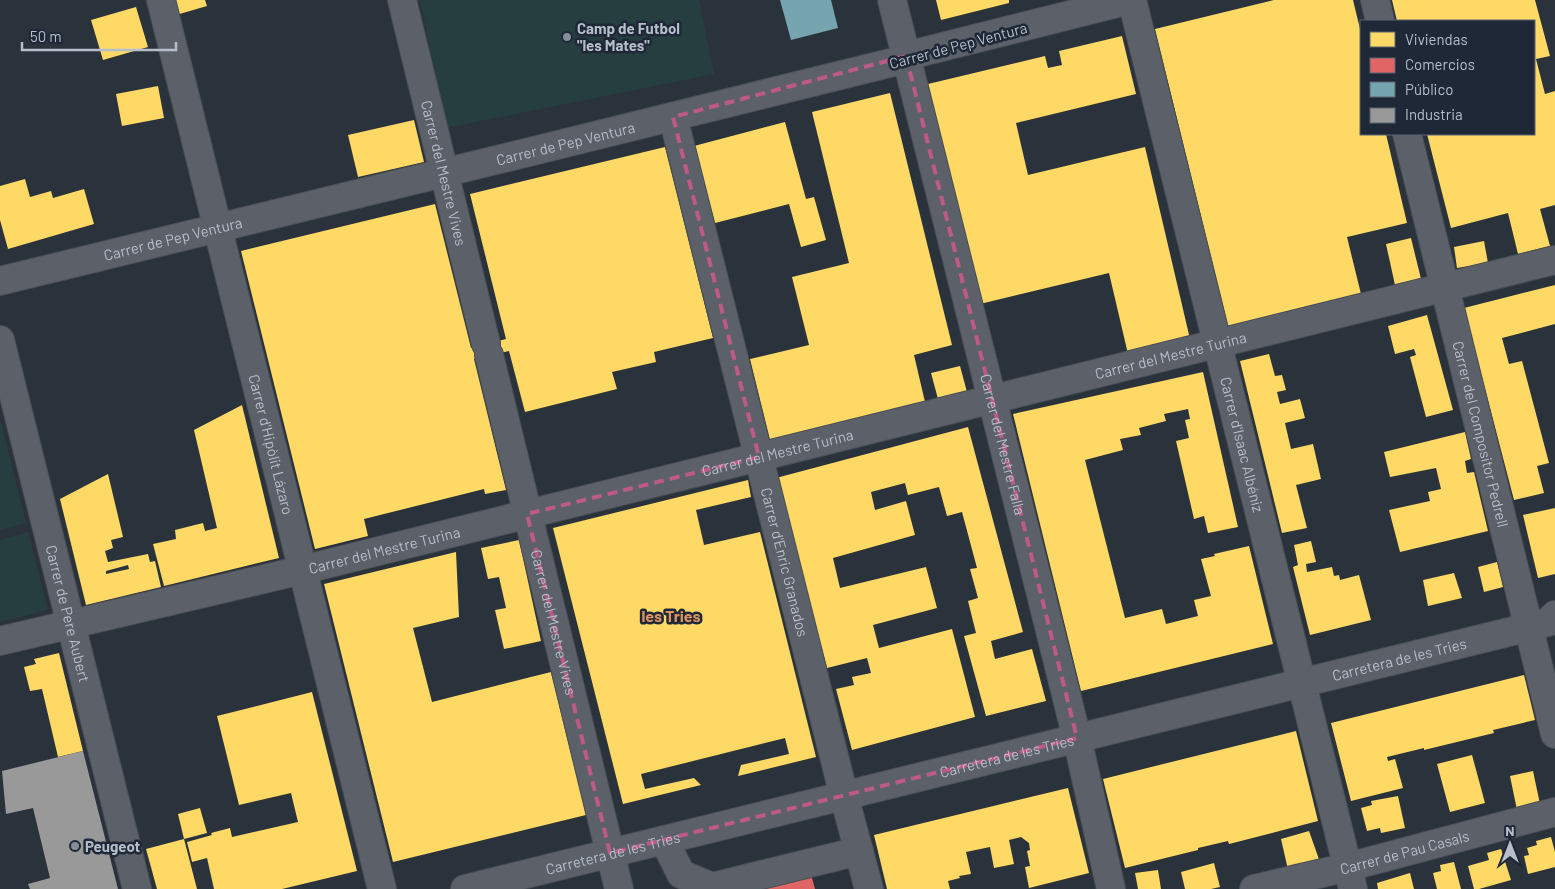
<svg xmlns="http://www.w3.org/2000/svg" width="1555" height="889" font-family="Barlow,sans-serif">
	<rect width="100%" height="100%" fill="#2a323b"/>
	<g fill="#273e41">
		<path d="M 420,0 L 699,0 L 714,74 L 446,128 Z"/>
		<path d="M 0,419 L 26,523 L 0,530 Z"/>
		<path d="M 28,532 L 48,610 L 0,622 L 0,540 Z"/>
	</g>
	<g fill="#ffd966" fill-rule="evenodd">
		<path d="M 172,0 L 205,0 L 207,6 L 176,15 Z"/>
		<path d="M 936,0 L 1009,0 L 1009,3 L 941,20 Z"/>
		<path d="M 1274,0 L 1353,0 L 1361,33 L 1361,134 L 1386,134 L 1407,223 L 1347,237 L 1361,294 L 1228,326 L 1155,29 Z"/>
		<path d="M 1392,0 L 1535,0 L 1550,56 L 1536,59 L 1545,94 L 1555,91 L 1555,205 L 1540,209 L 1550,246 L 1518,254 L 1508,213 L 1451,228 L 1427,134 L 1534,134 L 1534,21 L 1397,21 Z"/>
		<path d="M 136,7 L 148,47 L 103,60 L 91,20 Z"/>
		<path d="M 1122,36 L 1136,94 L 1016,123 L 1028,175 L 1145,147 L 1190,339 L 1128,354 L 1109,273 L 980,304 L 928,84 L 1045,56 L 1048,68 L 1062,65 L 1059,51 Z"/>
		<path d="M 158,86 L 164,118 L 122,126 L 116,94 Z"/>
		<path d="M 890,93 L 952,345 L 914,355 L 925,402 L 770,440 L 750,359 L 809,345 L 792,277 L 849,263 L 812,112 Z"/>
		<path d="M 414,120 L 424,162 L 358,177 L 348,135 Z"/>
		<path d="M 785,122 L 806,199 L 814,197 L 826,240 L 801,247 L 789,204 L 715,223 L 694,146 Z"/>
		<path d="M 665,147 L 713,338 L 654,352 L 656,362 L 612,372 L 617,389 L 525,412 L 509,351 L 474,359 L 506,490 L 485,494 L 484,489 L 364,519 L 368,536 L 315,549 L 241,251 L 435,204 L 471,348 L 506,339 L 470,194 Z"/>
		<path d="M 25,179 L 30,197 L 51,191 L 53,198 L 84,189 L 94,224 L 8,249 L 0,220 L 0,186 Z"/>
		<path d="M 1411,238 L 1421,279 L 1395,285 L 1386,244 Z"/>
		<path d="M 1484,241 L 1488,263 L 1457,268 L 1454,247 Z"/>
		<path d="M 1555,285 L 1555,324 L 1502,338 L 1509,364 L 1522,361 L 1549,463 L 1537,466 L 1544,493 L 1514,500 L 1464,308 Z"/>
		<path d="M 1427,315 L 1453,410 L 1426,417 L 1410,357 L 1416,355 L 1414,349 L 1395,354 L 1388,326 Z"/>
		<path d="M 1269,354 L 1275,376 L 1282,375 L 1286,390 L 1277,392 L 1280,404 L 1300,399 L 1305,418 L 1285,423 L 1291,449 L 1313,444 L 1321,479 L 1296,485 L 1307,528 L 1282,533 L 1240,361 Z"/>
		<path d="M 960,366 L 967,392 L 938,399 L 931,373 Z"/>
		<path d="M 1203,372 L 1238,527 L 1208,533 L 1204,516 L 1194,519 L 1176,441 L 1189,438 L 1185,420 L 1190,419 L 1188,409 L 1164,414 L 1166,421 L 1139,428 L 1141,435 L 1120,439 L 1123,450 L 1085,460 L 1125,618 L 1162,609 L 1166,624 L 1198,616 L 1194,600 L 1211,596 L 1201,559 L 1215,556 L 1214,554 L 1249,546 L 1273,644 L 1081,691 L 1013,414 Z"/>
		<path d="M 242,405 L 279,558 L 164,586 L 153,544 L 176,539 L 175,530 L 203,523 L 205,531 L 217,528 L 194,430 Z"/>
		<path d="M 968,427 L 1023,632 L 991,641 L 995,659 L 1032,649 L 1046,701 L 986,716 L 964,636 L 976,633 L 968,601 L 978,598 L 970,569 L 977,568 L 962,512 L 947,516 L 939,487 L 908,495 L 905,483 L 871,492 L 875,510 L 906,501 L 915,535 L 833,558 L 840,588 L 926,567 L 937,608 L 873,625 L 879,648 L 952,629 L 975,717 L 852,750 L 836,689 L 854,685 L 852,677 L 871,673 L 867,658 L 827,668 L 776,478 Z"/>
		<path d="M 1465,432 L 1471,459 L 1465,461 L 1467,473 L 1474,472 L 1488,531 L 1400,552 L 1389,510 L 1430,501 L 1428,492 L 1441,489 L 1436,468 L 1390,477 L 1384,452 Z"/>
		<path d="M 108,474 L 123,537 L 111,540 L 113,548 L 105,551 L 108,562 L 148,554 L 150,562 L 155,561 L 161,587 L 86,605 L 60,499 ZM 128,565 L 129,569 L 106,574 L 106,571 Z"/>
		<path d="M 748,480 L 751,497 L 696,510 L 704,545 L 760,532 L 816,757 L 738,776 L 741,765 L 789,754 L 785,738 L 641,774 L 645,789 L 694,778 L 701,785 L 623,804 L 553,528 Z"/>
		<path d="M 1555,508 L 1555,574 L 1538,578 L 1523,515 Z"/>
		<path d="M 519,540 L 541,641 L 504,649 L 495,610 L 506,608 L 499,577 L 488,579 L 481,548 Z"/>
		<path d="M 1311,541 L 1316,562 L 1306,564 L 1307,572 L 1332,567 L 1334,576 L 1339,575 L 1340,580 L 1359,575 L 1371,620 L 1310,635 L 1293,567 L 1298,565 L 1294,545 Z"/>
		<path d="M 456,552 L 459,617 L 413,628 L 432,702 L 551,672 L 586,815 L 393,862 L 324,584 Z"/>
		<path d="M 1497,562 L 1503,587 L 1484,592 L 1478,567 Z"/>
		<path d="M 1454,573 L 1462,598 L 1428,606 L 1423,580 Z"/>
		<path d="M 59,653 L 83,751 L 58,757 L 42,689 L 30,691 L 24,667 L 36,664 L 34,659 Z"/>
		<path d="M 1524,675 L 1535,720 L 1493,730 L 1494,733 L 1424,750 L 1424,748 L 1387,757 L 1388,761 L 1395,759 L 1403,788 L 1351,801 L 1331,723 Z"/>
		<path d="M 312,692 L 357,871 L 282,889 L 214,889 L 207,858 L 192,862 L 187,842 L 212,835 L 211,833 L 230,828 L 232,837 L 298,822 L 291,793 L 239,805 L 217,716 Z"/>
		<path d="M 1296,731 L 1318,821 L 1229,844 L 1228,841 L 1198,848 L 1198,850 L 1125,868 L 1103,779 Z"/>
		<path d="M 1472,755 L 1485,803 L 1450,812 L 1437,764 Z"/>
		<path d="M 1533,771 L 1540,804 L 1517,810 L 1510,776 Z"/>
		<path d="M 1068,788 L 1089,873 L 1029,888 L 1025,867 L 1030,866 L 1027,851 L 1030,850 L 1029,843 L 1021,837 L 1009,840 L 1014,864 L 994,868 L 990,847 L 966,852 L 971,874 L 959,876 L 960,878 L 948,881 L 950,889 L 887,889 L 874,835 Z"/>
		<path d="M 1398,796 L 1405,828 L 1381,833 L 1380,828 L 1367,831 L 1361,808 L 1372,805 L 1371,801 Z"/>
		<path d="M 200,808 L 207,833 L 184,839 L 178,814 Z"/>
		<path d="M 1309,831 L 1321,865 L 1289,874 L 1281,839 Z"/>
		<path d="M 1551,837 L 1555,852 L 1555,867 L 1528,874 L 1524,856 L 1529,855 L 1527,848 L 1537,845 L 1536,841 Z"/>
		<path d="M 184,839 L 197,889 L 157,889 L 146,849 Z"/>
		<path d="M 1501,849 L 1511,880 L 1479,889 L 1474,889 L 1468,866 L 1489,860 L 1487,853 Z"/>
		<path d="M 1454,862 L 1461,889 L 1437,889 L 1433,873 L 1441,871 L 1440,865 Z"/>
		<path d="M 1214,863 L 1220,887 L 1211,889 L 1185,889 L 1181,872 Z"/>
		<path d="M 1158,870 L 1161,889 L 1138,889 L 1135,873 Z"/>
		<path d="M 1410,873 L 1414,889 L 1378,889 L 1377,883 Z"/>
	</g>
	<path fill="#e06666" d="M 809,867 L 815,889 L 767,889 L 764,879 Z"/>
	<path fill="#76a5af" d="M 780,0 L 831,0 L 838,28 L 791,40 Z"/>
	<path fill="#999" d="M 83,751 L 118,889 L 30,889 L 28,884 L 50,878 L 33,808 L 6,814 L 2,771 Z"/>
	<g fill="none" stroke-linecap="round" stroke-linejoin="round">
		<g stroke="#494e55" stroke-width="30">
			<g id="minor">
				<path id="s1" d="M 161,0 L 382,889"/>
				<path id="s2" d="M 402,0 L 486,344"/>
				<path id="s3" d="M 892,0 L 1077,738 L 1111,889"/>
				<path id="s4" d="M 1132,0 L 1353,889"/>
				<path d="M 1375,0 L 1380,21"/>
				<path id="s5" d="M 673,117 L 844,796 L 869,889"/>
				<path id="s6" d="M 1407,134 L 1555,734"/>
				<path id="s7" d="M 0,281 C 300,206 602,136 902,60 L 906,56 L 1130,0"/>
				<path id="s8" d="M 0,340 L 137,889"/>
				<path id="s9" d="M 489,355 L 619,889"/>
				<path id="s10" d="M 0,641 L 302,570 L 1555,260"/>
				<path d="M 664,840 L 681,874 L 712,887 L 859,851"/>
				<path id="s11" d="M 465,889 L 1529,627 L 1548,622 L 1555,615"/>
				<path id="s12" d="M 1254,889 L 1348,867 L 1555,812"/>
			</g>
		</g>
		<use href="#minor" stroke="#5c6068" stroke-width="28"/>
	</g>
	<path fill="none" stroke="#bd5a88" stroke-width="4" stroke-dasharray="10 6" stroke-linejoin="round" d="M 906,56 L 1077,738 L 610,853 L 527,514 L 759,457 L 673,117 Z"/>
	<g fill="#858d99" stroke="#1e2836" stroke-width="2">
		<circle cx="567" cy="37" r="5"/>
		<circle cx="75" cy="846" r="5"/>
	</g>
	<g text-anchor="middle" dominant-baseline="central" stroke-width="5" stroke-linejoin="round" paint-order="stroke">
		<g font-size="15" font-weight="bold" fill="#b6becb" stroke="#1e2836" text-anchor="start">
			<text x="577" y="28">Camp de Futbol<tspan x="577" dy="17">"les Mates"</tspan></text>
			<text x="85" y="846">Peugeot</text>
		</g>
		<g font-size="15" fill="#b6becb" stroke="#1e2836">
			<text transform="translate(958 45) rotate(-15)">Carrer de Pep Ventura</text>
			<text stroke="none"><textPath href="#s7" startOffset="582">Carrer de Pep Ventura</textPath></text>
			<text stroke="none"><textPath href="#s2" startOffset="178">Carrer del Mestre Vives</textPath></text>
			<text stroke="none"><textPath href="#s7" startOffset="178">Carrer de Pep Ventura</textPath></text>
			<text stroke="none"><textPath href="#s10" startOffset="1205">Carrer del Mestre Turina</textPath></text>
			<text stroke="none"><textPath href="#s6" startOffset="309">Carrer del Compositor Pedrell</textPath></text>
			<text stroke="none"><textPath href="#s3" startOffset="458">Carrer del Mestre Falla</textPath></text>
			<text stroke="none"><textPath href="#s4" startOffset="458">Carrer d'Isaac Albéniz</textPath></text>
			<text stroke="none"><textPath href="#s1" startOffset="458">Carrer d'Hipòlit Lázaro</textPath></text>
			<text stroke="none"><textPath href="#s10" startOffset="800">Carrer del Mestre Turina</textPath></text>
			<text stroke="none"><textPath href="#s10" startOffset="395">Carrer del Mestre Turina</textPath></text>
			<text stroke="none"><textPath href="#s5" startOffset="459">Carrer d'Enric Granados</textPath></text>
			<text stroke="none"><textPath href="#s8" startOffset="282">Carrer de Pere Aubert</textPath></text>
			<text stroke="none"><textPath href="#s9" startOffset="275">Carrer del Mestre Vives</textPath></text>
			<text stroke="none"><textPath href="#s11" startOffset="962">Carretera de les Tries</textPath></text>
			<text stroke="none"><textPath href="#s11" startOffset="558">Carretera de les Tries</textPath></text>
			<text stroke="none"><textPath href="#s12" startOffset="155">Carrer de Pau Casals</textPath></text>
			<text stroke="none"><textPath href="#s11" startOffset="152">Carretera de les Tries</textPath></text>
		</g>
		<g font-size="16" font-weight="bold" fill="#da9462" stroke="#1e2836">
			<text x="671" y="615">les Tries</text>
		</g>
	</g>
	<rect x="1360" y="20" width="175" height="115" fill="#1e2836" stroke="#5b6472"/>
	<rect x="1370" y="32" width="25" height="15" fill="#ffd966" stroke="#5b6472"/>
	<text x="1405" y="45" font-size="15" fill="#b6becb">Viviendas</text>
	<rect x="1370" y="58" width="25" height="15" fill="#e06666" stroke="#5b6472"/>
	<text x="1405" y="70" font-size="15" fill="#b6becb">Comercios</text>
	<rect x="1370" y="82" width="25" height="15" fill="#76a5af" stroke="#5b6472"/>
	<text x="1405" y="95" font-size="15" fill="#b6becb">Público</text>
	<rect x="1370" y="108" width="25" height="15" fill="#999999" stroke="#5b6472"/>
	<text x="1405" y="120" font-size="15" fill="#b6becb">Industria</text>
	<g transform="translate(1510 844)" stroke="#1e2836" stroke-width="4" paint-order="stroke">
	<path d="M0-4L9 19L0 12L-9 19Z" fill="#b6becb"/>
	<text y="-8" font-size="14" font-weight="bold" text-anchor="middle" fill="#b6becb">N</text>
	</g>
	<path d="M22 42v8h154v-8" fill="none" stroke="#b6becb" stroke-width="2.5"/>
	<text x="30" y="42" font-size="15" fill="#b6becb" stroke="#1e2836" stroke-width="4" paint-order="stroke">50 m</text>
</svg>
